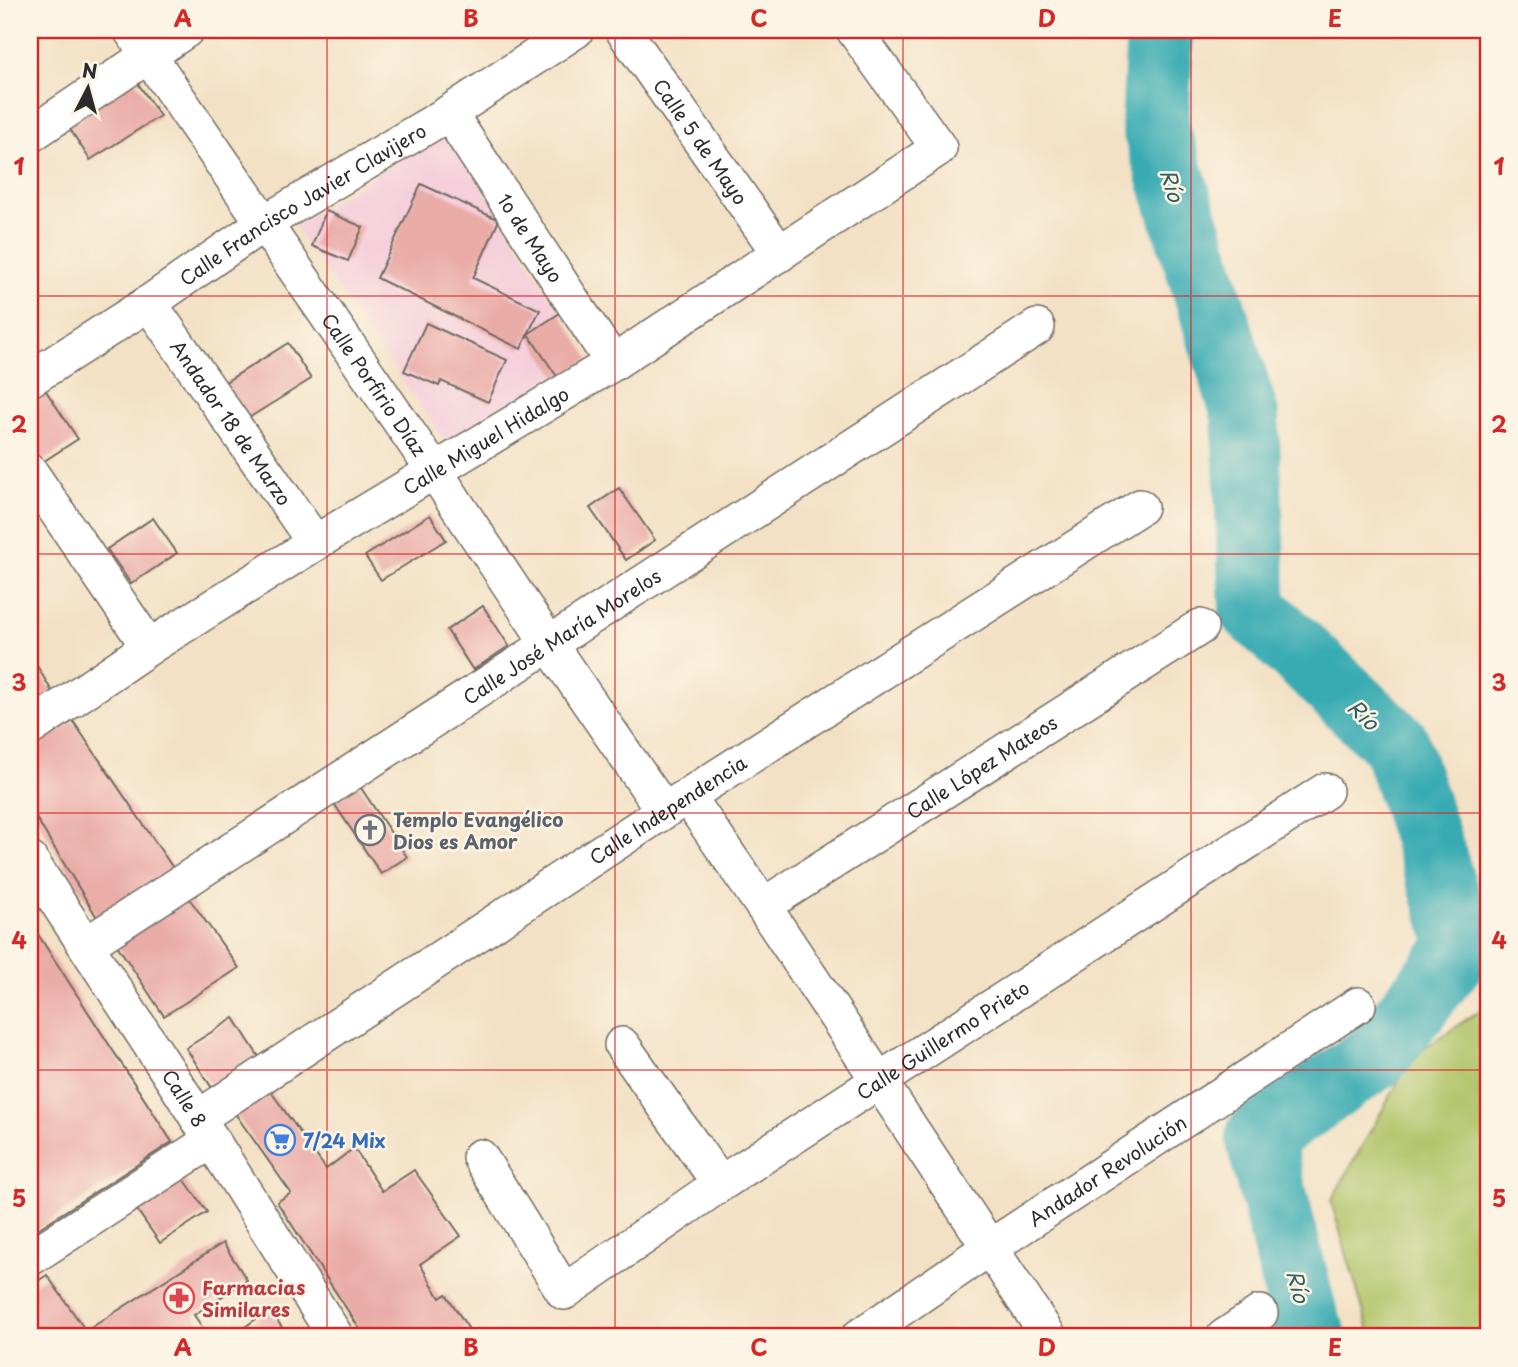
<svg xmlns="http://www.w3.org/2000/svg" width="1518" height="1367" font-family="'Playpen Sans',sans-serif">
	<rect width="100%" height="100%" fill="#fcf5e5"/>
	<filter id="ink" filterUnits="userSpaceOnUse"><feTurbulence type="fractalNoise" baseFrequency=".0143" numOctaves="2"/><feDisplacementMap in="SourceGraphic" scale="14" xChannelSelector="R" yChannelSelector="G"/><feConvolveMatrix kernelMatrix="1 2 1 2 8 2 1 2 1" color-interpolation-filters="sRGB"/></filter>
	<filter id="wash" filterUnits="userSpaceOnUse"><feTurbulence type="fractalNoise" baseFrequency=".00686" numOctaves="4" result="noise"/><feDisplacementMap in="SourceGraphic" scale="28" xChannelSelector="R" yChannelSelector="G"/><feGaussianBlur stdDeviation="1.57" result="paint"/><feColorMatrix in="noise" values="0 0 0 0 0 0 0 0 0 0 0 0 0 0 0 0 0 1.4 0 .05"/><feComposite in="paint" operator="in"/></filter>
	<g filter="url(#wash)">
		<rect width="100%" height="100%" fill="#f3e1c5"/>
		<path fill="#f5cfdb" d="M 446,131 L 590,359 L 448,445 L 294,226 Z"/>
		<path fill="#b0c469" stroke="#6e784a" stroke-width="2" d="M 1488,1005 L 1488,1337 L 1371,1337 L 1331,1201 L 1413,1056 Z"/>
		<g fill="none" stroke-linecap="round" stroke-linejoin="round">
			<path stroke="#39abb2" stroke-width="68" d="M 1160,30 L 1155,125 L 1245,415 L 1253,609 L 1396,744 L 1462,946 L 1376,1056 L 1259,1137 L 1304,1316 L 1313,1337"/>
		</g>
		<g id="blocks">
			<g fill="#eaaca7">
				<path d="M 135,79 L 160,116 L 90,160 L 66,123 Z"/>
				<path d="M 421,184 L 499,220 L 473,278 L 540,310 L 528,334 L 560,313 L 590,359 L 558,378 L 528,334 L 521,349 L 377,278 Z"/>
				<path d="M 326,211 L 363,227 L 348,261 L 312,246 Z"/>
				<path d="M 426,323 L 507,360 L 488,402 L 441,381 L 439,386 L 404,371 Z"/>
				<path d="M 288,343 L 311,379 L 247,419 L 224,383 Z"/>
				<path d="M 42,385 L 78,439 L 41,463 L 30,446 L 30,394 Z"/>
				<path d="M 619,488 L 655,540 L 626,560 L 590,508 Z"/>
				<path d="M 430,515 L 446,540 L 381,580 L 365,556 Z"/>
				<path d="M 153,518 L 177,553 L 131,584 L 107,549 Z"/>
				<path d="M 483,606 L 509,646 L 473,670 L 447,630 Z"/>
				<path d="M 30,654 L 54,695 L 30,709 Z"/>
				<path d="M 73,721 L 173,868 L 98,919 L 30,808 L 30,748 Z"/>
				<path d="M 359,785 L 407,857 L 381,874 L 333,802 Z"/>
				<path d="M 186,894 L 239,968 L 164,1016 L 115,942 Z"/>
				<path d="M 30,922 L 172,1142 L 30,1234 Z"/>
				<path d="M 234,1018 L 259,1057 L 212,1088 L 186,1048 Z"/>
				<path d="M 269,1089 L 326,1169 L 354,1148 L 382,1191 L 414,1170 L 461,1236 L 420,1264 L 440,1298 L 446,1294 L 468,1328 L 459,1333 L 461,1337 L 365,1337 L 277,1202 L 291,1193 L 234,1112 Z"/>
				<path d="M 184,1179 L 207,1212 L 160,1243 L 137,1210 Z"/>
				<path d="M 223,1243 L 247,1280 L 194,1315 L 209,1337 L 30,1337 L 30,1286 L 47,1275 L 86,1331 Z"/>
				<path d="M 270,1309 L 288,1337 L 231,1337 Z"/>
			</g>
		</g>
	</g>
	<g filter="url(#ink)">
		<use href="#blocks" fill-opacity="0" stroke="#716b61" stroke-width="2"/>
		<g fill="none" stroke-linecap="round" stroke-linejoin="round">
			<g stroke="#716b61" stroke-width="38">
				<g id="street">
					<path id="s1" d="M 131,30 L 435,472 L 549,644 L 664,811"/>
					<path id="s2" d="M 623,30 L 780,254"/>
					<path id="s3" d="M 449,113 L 613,363"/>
					<path d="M 30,135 L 186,30"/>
					<path id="s4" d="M 149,303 L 315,543"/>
					<path id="s5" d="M 30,379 L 149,303 L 264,223 L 449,113 L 576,30"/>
					<path d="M 30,472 L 149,647"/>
					<path id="s6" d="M 30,728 L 149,647 L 315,543 L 613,363 L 939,148 L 854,30"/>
					<path d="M 688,797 L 763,906 L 1049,1337"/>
					<path id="s7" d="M 30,860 L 180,1090 L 336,1337"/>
					<path id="s8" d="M 763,906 L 1200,627"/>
					<path id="s9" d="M 86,945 L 1037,327"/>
					<path d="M 622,1045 L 720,1184"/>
					<path id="s10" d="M 198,1118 L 664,811 L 1140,507"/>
					<path id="s11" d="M 480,1157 L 564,1292 L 720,1184 L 1325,791"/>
					<path d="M 30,1258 L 212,1140"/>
					<path id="s12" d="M 859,1337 L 989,1248 L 1358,1005"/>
					<path d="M 1224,1337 L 1260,1313"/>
				</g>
			</g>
			<use href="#street" stroke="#fff" stroke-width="35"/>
		</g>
	</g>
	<path fill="none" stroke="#d62828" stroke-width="2" stroke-opacity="0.55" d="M 327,30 L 327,1337M 615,30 L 615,1337M 903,30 L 903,1337M 1191,30 L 1191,1337M 30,296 L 1488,296M 30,554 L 1488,554M 30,813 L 1488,813M 30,1070 L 1488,1070"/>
	<defs>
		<g id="church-ring" transform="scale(1.575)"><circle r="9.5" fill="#fcf5e5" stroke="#6b7280" stroke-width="1.5"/><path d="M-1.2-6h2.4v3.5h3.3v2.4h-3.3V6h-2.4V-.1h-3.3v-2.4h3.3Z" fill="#6b7280"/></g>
		<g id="supermarket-ring" transform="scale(1.575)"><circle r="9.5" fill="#fcf5e5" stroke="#3f7fe0" stroke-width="1.5"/><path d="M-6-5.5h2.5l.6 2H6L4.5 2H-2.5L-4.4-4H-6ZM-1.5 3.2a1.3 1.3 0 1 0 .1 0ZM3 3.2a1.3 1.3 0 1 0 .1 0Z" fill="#3f7fe0"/></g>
		<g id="pharmacy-ring" transform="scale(1.575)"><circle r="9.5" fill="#fcf5e5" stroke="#e0444e" stroke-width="1.5"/><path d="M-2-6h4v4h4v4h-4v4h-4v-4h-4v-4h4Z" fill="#e0444e"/></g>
	</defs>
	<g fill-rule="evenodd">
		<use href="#church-ring" x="370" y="830"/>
		<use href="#supermarket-ring" x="280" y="1140"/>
		<use href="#pharmacy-ring" x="179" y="1298"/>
	</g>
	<g text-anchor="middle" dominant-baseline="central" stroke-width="5" stroke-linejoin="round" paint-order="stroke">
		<g font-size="19" fill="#2b2b2b" stroke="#fcf5e5">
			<text stroke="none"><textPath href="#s2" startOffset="136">Calle 5 de Mayo</textPath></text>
			<text stroke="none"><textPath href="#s5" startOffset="324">Calle Francisco Javier Clavijero</textPath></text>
			<text stroke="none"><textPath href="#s3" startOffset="149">1o de Mayo</textPath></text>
			<text stroke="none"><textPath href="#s1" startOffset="430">Calle Porfirio Díaz</textPath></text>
			<text stroke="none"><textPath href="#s4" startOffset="145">Andador 18 de Marzo</textPath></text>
			<text stroke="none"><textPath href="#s6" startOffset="539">Calle Miguel Hidalgo</textPath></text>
			<text stroke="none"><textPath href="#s9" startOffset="567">Calle José María Morelos</textPath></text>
			<text stroke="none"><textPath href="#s8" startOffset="259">Calle López Mateos</textPath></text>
			<text stroke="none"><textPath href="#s10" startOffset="562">Calle Independencia</textPath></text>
			<text stroke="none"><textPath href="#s11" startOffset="614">Calle Guillermo Prieto</textPath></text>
			<text stroke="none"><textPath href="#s7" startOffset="284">Calle 8</textPath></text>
			<text stroke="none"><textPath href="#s12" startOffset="299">Andador Revolución</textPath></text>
		</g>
		<g font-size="19" font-weight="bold" fill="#5b616d" stroke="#fcf5e5" text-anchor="start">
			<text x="393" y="819">Templo Evangélico<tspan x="393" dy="22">Dios es Amor</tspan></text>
		</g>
		<g font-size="19" font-weight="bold" fill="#366cbe" stroke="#fcf5e5" text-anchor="start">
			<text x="303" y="1140">7/24 Mix</text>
		</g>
		<g font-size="19" font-weight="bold" fill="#be3a42" stroke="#fcf5e5" text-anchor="start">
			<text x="202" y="1287">Farmacias<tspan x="202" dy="22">Similares</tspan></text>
		</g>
		<g font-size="21" font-style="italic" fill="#315e61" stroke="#fcf5e5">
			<text transform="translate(1173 185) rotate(73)">Río</text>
			<text transform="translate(1364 714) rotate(43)">Río</text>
			<text transform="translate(1299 1286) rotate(75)">Río</text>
		</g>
	</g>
	<rect width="1518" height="1367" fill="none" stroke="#fcf5e5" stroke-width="77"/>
	<g transform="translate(88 88) rotate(6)" stroke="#fcf5e5" stroke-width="5" paint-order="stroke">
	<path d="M0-5L12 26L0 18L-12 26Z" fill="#2b2b2b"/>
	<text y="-10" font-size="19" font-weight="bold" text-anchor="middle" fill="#2b2b2b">N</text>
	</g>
	<rect x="38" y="38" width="1442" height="1290" fill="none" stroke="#d62828" stroke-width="2.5"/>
	<g font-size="23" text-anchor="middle" font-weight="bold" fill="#d62828">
		<text x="183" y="27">A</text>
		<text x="471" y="27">B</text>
		<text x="759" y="27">C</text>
		<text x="1047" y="27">D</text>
		<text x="1335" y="27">E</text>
		<text x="19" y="175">1</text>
		<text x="1499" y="175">1</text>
		<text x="19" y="433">2</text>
		<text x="1499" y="433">2</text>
		<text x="19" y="691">3</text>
		<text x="1499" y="691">3</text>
		<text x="19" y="949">4</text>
		<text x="1499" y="949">4</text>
		<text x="19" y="1207">5</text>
		<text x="1499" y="1207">5</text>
		<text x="183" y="1356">A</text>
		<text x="471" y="1356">B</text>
		<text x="759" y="1356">C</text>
		<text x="1047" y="1356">D</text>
		<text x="1335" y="1356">E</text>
	</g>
</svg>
